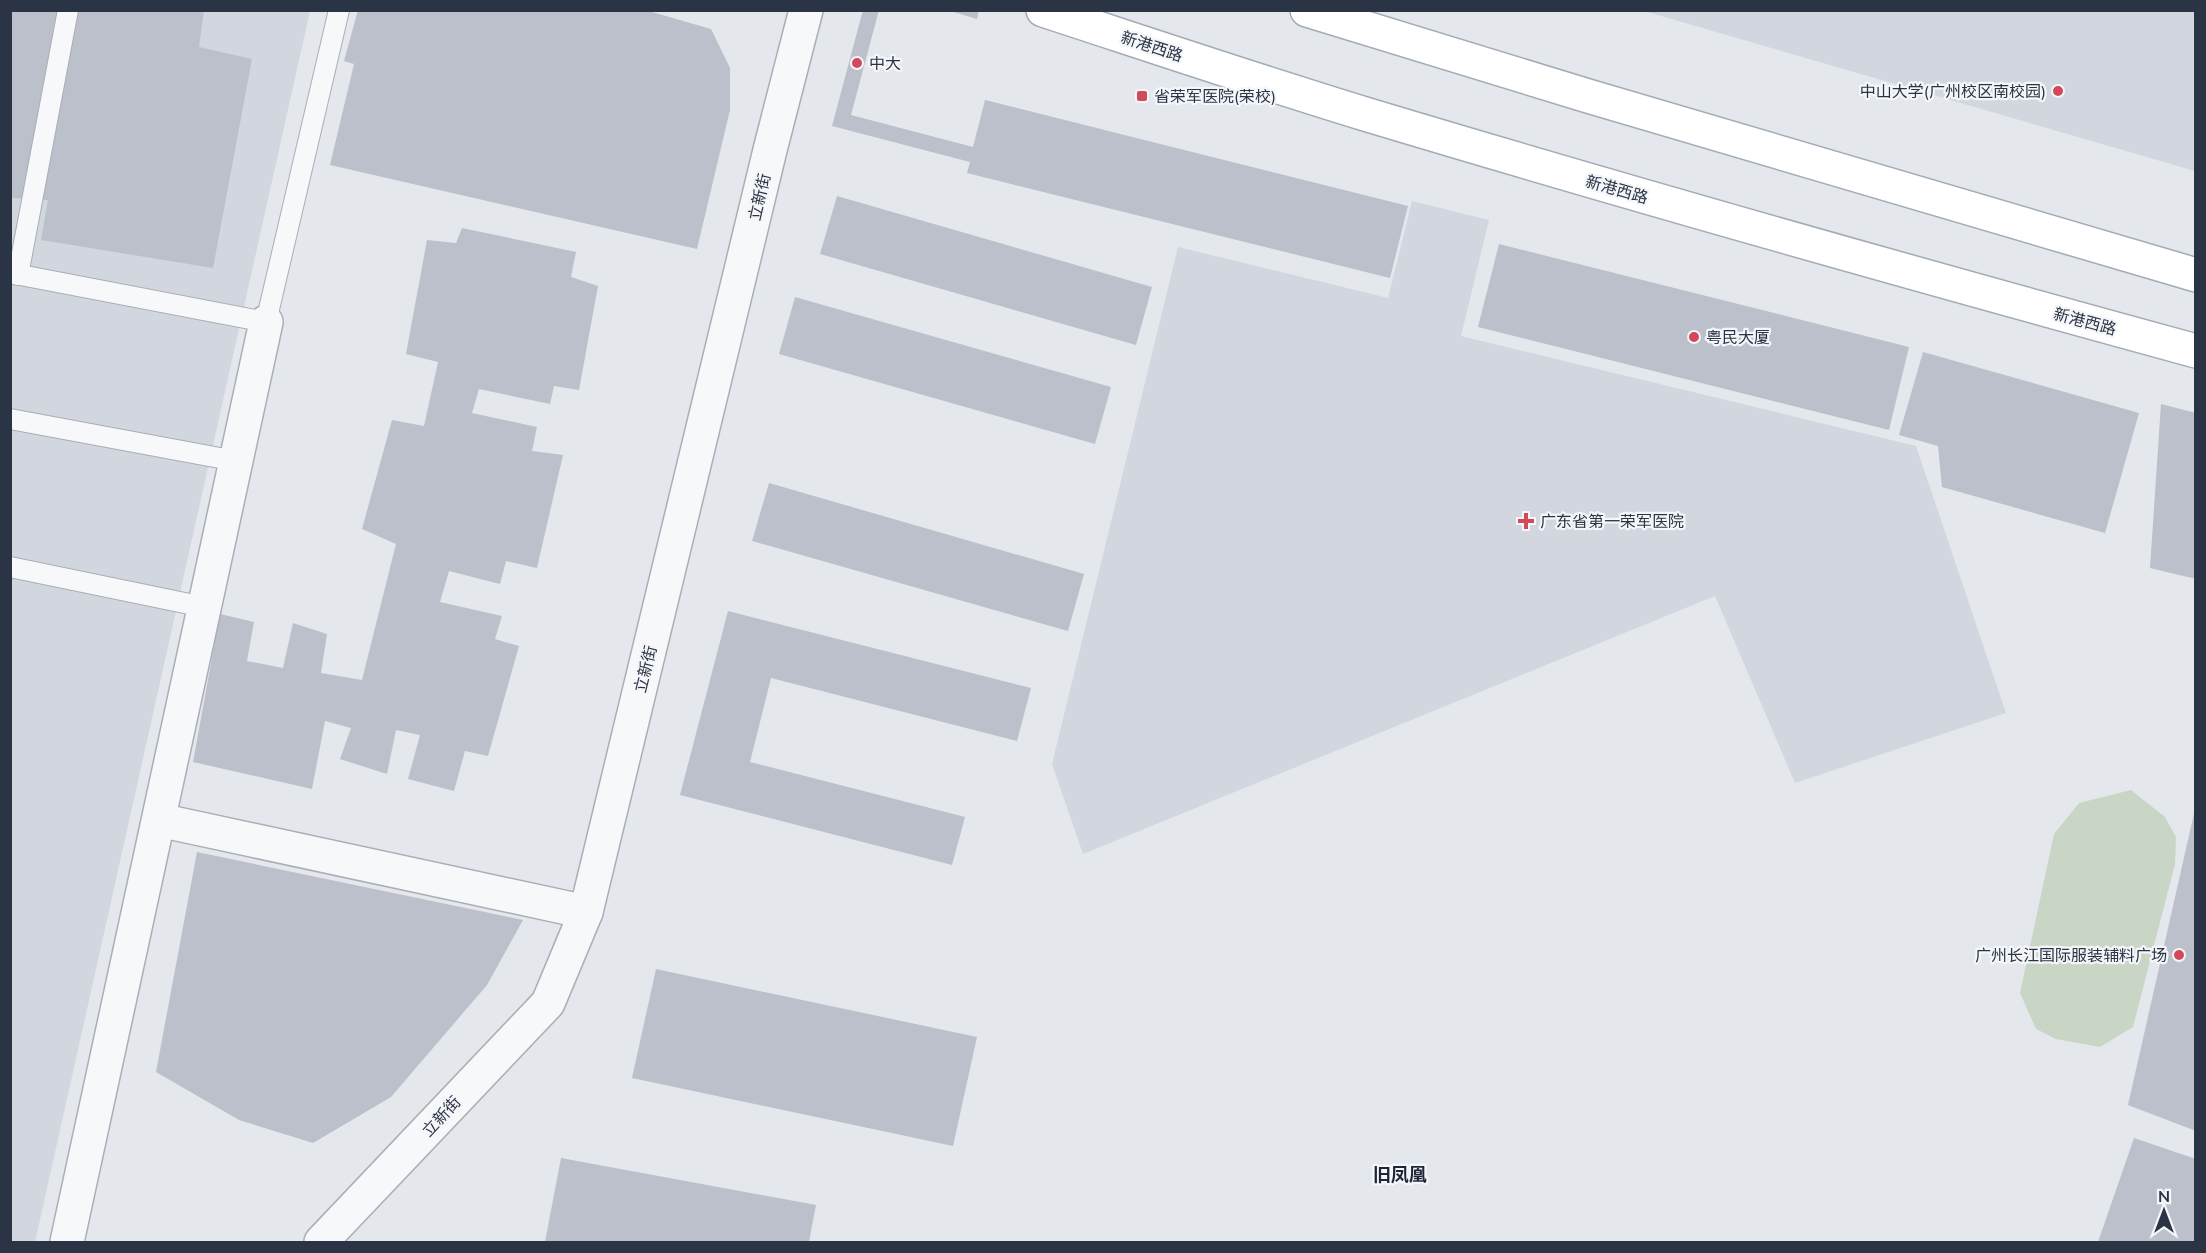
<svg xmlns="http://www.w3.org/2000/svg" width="2206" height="1253" font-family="Mulish,'Noto Sans SC',sans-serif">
	<rect width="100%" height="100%" fill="#e4e7ec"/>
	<g fill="#d2d6de">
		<path d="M 10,11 L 310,11 L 35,1242 L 10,1242 Z"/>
		<path d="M 1644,11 L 2195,11 L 2195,171 Z"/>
		<path d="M 1412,201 L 1489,220 L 1461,336 L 1916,446 L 2006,713 L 1795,783 L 1715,596 L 1083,854 L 1052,764 L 1178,247 L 1388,298 Z"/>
	</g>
	<path fill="#c9d6c5" d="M 2131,790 L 2165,817 L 2176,837 L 2175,864 L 2133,1027 L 2100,1047 L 2056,1039 L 2036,1029 L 2020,993 L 2054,834 L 2079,803 Z"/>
	<g fill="#bbc0ca">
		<path d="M 10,10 L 204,10 L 199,47 L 252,59 L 213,268 L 41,240 L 48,200 L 12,198 L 10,202 Z"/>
		<path d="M 358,10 L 645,10 L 711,29 L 730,68 L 730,110 L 697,249 L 330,165 L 354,64 L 344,61 Z"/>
		<path d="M 863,10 L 879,10 L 851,115 L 973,147 L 985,100 L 1408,206 L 1390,278 L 967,173 L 970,162 L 832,126 Z"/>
		<path d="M 947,10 L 979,10 L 977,19 Z"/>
		<path d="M 837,196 L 1152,287 L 1136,345 L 820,254 Z"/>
		<path d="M 462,228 L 576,252 L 571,277 L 598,286 L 579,390 L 554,386 L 550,404 L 479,389 L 472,413 L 537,427 L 532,451 L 563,455 L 537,568 L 506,561 L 500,584 L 449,571 L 440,602 L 502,616 L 495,639 L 519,646 L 488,756 L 465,751 L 454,791 L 408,779 L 420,735 L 396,730 L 387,774 L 340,759 L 351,728 L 325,721 L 312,789 L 193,762 L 220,614 L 254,622 L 247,661 L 283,668 L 293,623 L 327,634 L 321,673 L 362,680 L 396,544 L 362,529 L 392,420 L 424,426 L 438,362 L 406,354 L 427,240 L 456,243 Z"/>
		<path d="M 1499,244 L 1909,347 L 1889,430 L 1478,327 Z"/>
		<path d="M 795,297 L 1111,387 L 1095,444 L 779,354 Z"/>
		<path d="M 1923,352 L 2139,413 L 2105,533 L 1942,487 L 1938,446 L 1899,435 Z"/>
		<path d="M 2161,404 L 2196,413 L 2196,579 L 2150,568 Z"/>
		<path d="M 769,483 L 1084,574 L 1068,631 L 752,541 Z"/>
		<path d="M 728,611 L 1031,688 L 1017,741 L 771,678 L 750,762 L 965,817 L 952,865 L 680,795 Z"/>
		<path d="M 2195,809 L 2196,809 L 2196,1131 L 2128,1105 Z"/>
		<path d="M 197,852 L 523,920 L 487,985 L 391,1097 L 313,1143 L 239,1120 L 156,1072 Z"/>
		<path d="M 656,969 L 977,1037 L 953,1146 L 632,1078 Z"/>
		<path d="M 2134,1138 L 2196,1159 L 2196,1242 L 2098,1242 Z"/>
		<path d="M 561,1158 L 816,1205 L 809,1242 L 545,1242 Z"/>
	</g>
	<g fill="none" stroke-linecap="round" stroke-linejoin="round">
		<g stroke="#a9aeb7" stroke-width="22">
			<g id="lane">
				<path d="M 10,273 L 266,322 L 339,10"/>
				<path d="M 18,275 L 68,10"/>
				<path d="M 10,419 L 236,461"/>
				<path d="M 10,567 L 204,607"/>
			</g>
		</g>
		<g stroke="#a9aeb7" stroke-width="36">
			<g id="street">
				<path d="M 159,820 L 586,912"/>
				<path d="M 67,1242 L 266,322"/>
				<path d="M 321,1242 L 548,1003 L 586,912 L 770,150 L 806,10"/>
			</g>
		</g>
		<g stroke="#a3abb8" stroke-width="36">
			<g id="primary">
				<path d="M 1043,10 C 1150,45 1257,81 1365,114 C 1641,197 1918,275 2196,351"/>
				<path d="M 1307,10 L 1588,96 L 2196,275"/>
			</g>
		</g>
		<use href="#lane" stroke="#f7f8fa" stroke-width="20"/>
		<use href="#street" stroke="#f7f8fa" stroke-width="33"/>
		<use href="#primary" stroke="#fff" stroke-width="33"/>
	</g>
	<g fill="#d1495b" stroke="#f4f6f9" stroke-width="2">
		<circle cx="857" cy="63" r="6"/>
		<circle cx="2058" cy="91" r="6"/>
		<rect x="1136" y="90" width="12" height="12" rx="3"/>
		<circle cx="1694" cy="337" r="6"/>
		<path d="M1523 512h6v6h6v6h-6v6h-6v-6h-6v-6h6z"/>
		<circle cx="2179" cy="955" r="6"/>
	</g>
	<g text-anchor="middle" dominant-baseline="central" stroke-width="4.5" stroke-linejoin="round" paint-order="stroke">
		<g font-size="16" fill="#2b3445" stroke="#f4f6f9">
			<text transform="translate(1152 46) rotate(18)">新港西路</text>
			<text transform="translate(1617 189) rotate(16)">新港西路</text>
			<text transform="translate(759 197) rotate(-77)">立新街</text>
			<text transform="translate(2085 321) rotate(15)">新港西路</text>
			<text transform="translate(645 669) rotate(-76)">立新街</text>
			<text transform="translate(441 1116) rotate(-47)">立新街</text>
		</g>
		<g font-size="16" fill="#2b3445" stroke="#f4f6f9" text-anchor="start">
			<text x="869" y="63">中大</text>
			<text x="2046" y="91" text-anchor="end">中山大学(广州校区南校园)</text>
			<text x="1154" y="96">省荣军医院(荣校)</text>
			<text x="1706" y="337">粤民大厦</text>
			<text x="1540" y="521">广东省第一荣军医院</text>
			<text x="2167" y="955" text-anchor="end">广州长江国际服装辅料广场</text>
		</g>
		<g font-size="18" font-weight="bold" fill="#1d2536" stroke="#f4f6f9">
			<text x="1400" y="1174">旧凤凰</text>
		</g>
	</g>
	<rect width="2206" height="1253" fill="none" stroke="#2b3445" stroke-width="24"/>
	<g transform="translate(2164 1211)" stroke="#f4f6f9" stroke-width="4.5" paint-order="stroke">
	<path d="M0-4.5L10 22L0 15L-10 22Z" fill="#2b3445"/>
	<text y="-9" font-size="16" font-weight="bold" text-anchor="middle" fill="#2b3445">N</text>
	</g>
</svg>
